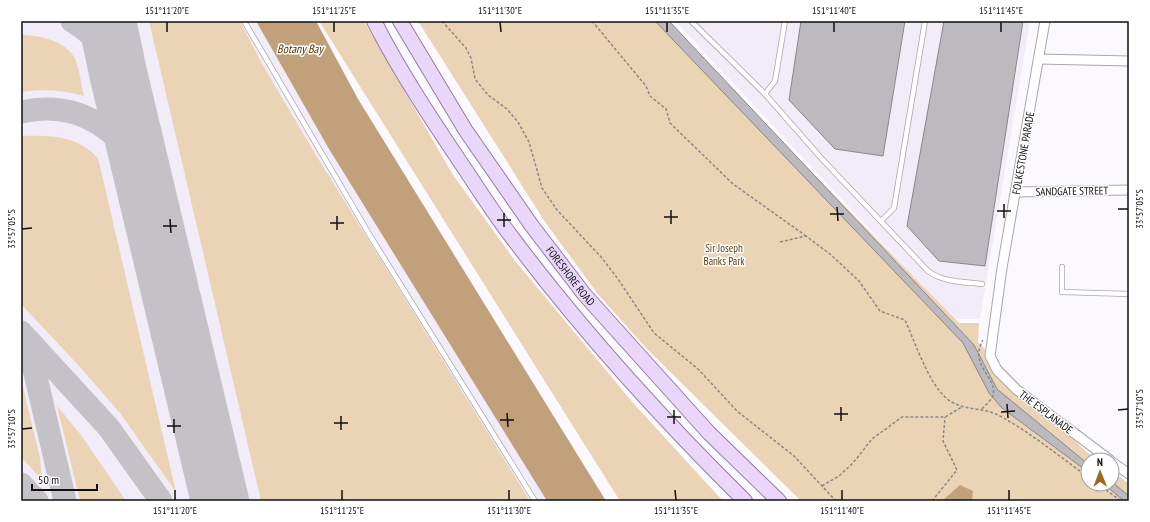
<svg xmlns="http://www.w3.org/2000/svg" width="1150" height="522" font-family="'PT Sans Narrow',sans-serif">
	<rect width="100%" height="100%" fill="#fbf9fd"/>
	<g fill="#f2ecf8">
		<path d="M 21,21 L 256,21 L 329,149 L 547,501 L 21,501 Z"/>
		<path d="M 675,21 L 1030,21 L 980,319 L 954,319 Z"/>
	</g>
	<g fill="#ebd3b6">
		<path d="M 149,21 L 240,21 L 261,62 L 311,147 L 530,501 L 261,501 Z"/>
		<path d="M 319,21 L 364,21 L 453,175 L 516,262 L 634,404 L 723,501 L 620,501 Z"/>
		<path d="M 418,21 L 668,21 L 791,151 L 959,323 L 979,323 L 978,342 L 1082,448 L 1097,460 L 1088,460 L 1088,484 L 1112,484 L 1112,471 L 1129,484 L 1129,501 L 801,501 L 646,348 L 597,293 L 545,222 Z"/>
		<path d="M 21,35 C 39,35 67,41 75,59 C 80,70 81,84 84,96 C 63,90 43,89 21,92 Z"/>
		<path d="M 21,136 C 50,135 77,135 98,158 L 176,492 L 120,413 L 80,367 L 21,304 Z"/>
		<path d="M 21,379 L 40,458 L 42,480 L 21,457 Z"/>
		<path d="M 57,406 L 81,435 L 126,501 L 80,501 Z"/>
	</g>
	<g fill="#c0a17b">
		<path d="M 256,21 L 316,21 L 358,99 L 606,501 L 547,501 L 329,149 Z"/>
		<path d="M 960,485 L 973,491 L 972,501 L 942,501 Z"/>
	</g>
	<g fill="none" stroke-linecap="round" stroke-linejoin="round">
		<g stroke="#c4c2c6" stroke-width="23">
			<path d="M 72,21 C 93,34 111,53 119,77"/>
			<path d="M 21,112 C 78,99 125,130 144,183"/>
			<path d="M 21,332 L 109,428 L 161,501"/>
			<path d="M 24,342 L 34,369 L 65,501"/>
			<path d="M 21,484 L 37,501"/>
			<path d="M 216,484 L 220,501"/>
		</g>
		<path stroke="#c4c2c6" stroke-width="58" d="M 107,21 L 119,77 L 220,501"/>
	</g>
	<g fill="#bcbabe" stroke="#888689">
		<path d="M 655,21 L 669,21 L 974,345 L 997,389 L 1088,464 L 1088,472 L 1002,408 L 989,393 L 963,343 Z"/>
		<path d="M 801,21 L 905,21 L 883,156 L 835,149 L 789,100 Z"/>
		<path d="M 944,21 L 1023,21 L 985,266 L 939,261 L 907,226 Z"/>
		<path d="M 1112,482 L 1129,496 L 1129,501 L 1124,501 L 1104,484 L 1112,484 Z"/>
	</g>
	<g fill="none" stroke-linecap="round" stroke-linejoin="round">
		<g stroke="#a9a7ab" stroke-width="6">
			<g id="lane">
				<path d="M 244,21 L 369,234 L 535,501"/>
				<path d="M 691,21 L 765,94 L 822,159 L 928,271 C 942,282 964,282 982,284"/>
				<path d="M 765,94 L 775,81 L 785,21"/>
				<path d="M 881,221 L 894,208 L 925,21"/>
				<path d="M 1062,267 L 1062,292 L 1129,294"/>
			</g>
		</g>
		<g stroke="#a9a7ab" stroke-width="11">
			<g id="street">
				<path d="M 1045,21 L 1002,268 L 990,356 L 997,370 L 1017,390 L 1110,460"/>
				<path d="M 1039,59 L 1129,61"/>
				<path d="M 1016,192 L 1129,190"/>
				<path d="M 1112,462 L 1129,474"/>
			</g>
		</g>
		<g stroke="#937ea4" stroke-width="16">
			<g id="primary">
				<path d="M 374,21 C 401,74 434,123 467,172 C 482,195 497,218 514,240 C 584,333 662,419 745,501"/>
				<path id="s1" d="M 400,21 L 466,131 L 532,226 L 584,294 L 709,433 L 779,501"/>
			</g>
		</g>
		<g stroke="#89888a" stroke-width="1.5" stroke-dasharray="3 2" stroke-linecap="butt">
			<path d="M 442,21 L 466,48 L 471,58 L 475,79 L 488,95 L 507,109 L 518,122 L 529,142 L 542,188 L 557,210 L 602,258 L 618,279 L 654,333 L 698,369 L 737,411 L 794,456 L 836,501"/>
			<path d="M 592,21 L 646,86 L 650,96 L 666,109 L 670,123 L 733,184 L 806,236"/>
			<path d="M 780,242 L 806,236 L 830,254 L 859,281 L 880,311 L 905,320 C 915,342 927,379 944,396 C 959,412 982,406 1000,416 C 1031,433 1059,456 1088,477"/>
			<path d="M 982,409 C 985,405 992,400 993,395 C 998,377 968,366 983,340"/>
			<path d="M 1098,484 L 1121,501"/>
			<path d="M 822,486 L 839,476 L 853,463 L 872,439 L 902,417 L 945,417 L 962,407"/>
			<path d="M 932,501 L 957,470 L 943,441 L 945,417"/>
		</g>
		<use href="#lane" stroke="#fff" stroke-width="4.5"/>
		<use href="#street" stroke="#fff" stroke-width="9"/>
		<use href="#primary" stroke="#e9d6f8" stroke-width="14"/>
	</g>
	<path fill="none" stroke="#0f0f10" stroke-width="1.5" d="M 167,22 L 167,32M 334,22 L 334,32M 500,22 L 501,32M 667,22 L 667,32M 834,22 L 834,32M 1001,22 L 1001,32M 1004,204 L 1004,218M 837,207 L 838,221M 1118,209 L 1128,209M 671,210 L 671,224M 997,211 L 1011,211M 504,213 L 504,227M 830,214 L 844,214M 337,216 L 337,230M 664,217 L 678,217M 170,219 L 171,233M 497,220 L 511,220M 330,223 L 344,223M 163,226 L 177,226M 22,229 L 32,228M 1007,404 L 1008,418M 841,407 L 841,421M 674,410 L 674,424M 1118,410 L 1128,409M 1001,412 L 1015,411M 507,413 L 508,427M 834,414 L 848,414M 341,416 L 341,430M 667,417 L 681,417M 174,419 L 174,433M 500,420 L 514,420M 334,423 L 348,423M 167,426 L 181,426M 22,429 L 32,428M 175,490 L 175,500M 342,490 L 342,500M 509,490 L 509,500M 675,490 L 676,500M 842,490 L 842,500M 1009,490 L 1009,500"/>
	<g text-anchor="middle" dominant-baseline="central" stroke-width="3" stroke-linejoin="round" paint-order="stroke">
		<g font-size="11" fill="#0f0f10" stroke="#fff">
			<text transform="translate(1023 153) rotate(-80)">FOLKESTONE PARADE</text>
			<text transform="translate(1072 191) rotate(-1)">SANDGATE STREET</text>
			<text stroke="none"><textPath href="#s1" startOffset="307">FORESHORE ROAD</textPath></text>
			<text transform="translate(1046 412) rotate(37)">THE ESPLANADE</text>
		</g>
		<g font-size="11" fill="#5f4011" stroke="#fff">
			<text x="724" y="248">Sir Joseph<tspan x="724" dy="13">Banks Park</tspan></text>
		</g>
		<g font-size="12" font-style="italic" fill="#573806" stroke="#fff">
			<text x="300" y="48">Botany Bay</text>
		</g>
	</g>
	<rect width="1150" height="522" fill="none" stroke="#ffffff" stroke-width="44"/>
	<g transform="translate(1100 472) rotate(359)"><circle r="19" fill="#ffffff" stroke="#9f9f9f"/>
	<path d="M0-3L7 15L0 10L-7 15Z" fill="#9b6a1e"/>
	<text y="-6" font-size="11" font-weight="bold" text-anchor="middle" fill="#0f0f10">N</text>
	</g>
	<path d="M32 484v6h65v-6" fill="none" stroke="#0f0f10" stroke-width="2"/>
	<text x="38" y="484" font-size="12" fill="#0f0f10" stroke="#ffffff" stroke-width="3" paint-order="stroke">50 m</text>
	<rect x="22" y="22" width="1106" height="478" fill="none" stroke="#0f0f10" stroke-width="1.5"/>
	<g font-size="10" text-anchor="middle" fill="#0f0f10">
		<text x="167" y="14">151°11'20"E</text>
		<text x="334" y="14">151°11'25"E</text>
		<text x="500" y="14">151°11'30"E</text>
		<text x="667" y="14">151°11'35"E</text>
		<text x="834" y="14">151°11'40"E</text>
		<text x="1001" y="14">151°11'45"E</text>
		<text transform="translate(1139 209) rotate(-90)" y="4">33°57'05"S</text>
		<text transform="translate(11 229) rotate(-90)" y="4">33°57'05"S</text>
		<text transform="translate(1139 409) rotate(-90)" y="4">33°57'10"S</text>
		<text transform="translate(11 429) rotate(-90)" y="4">33°57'10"S</text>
		<text x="175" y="514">151°11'20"E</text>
		<text x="342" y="514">151°11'25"E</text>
		<text x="509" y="514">151°11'30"E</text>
		<text x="676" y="514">151°11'35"E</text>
		<text x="842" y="514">151°11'40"E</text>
		<text x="1009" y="514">151°11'45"E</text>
	</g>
</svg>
